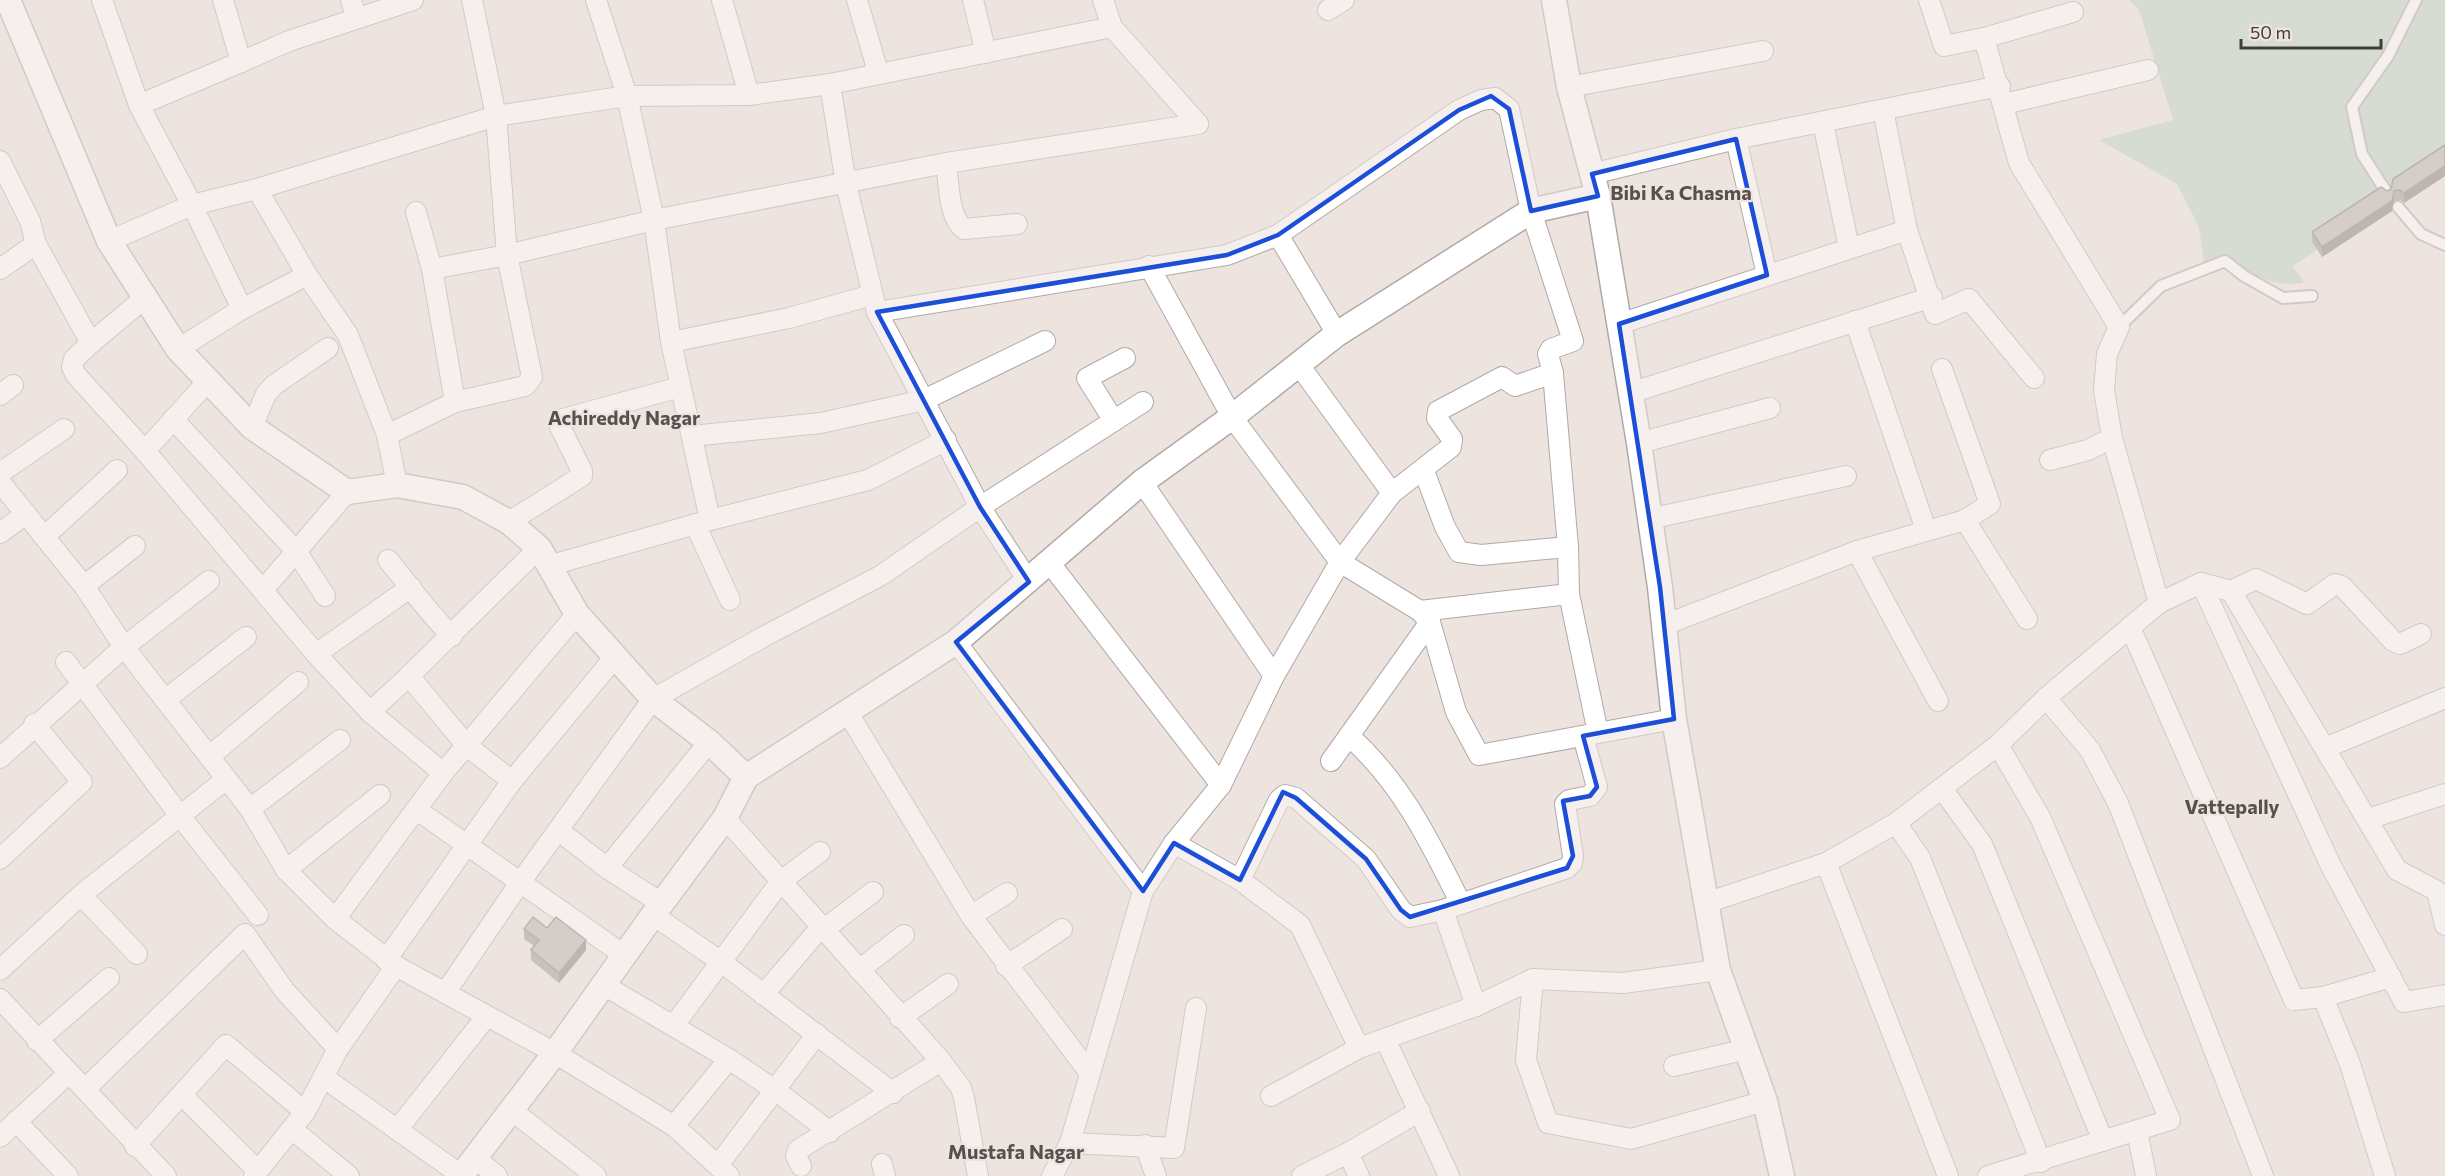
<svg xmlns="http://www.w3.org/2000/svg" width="2445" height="1176" font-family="Commissioner,sans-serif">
	<rect width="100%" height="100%" fill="#ede4e0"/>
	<path fill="#bbd2bf" d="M 2129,0 L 2445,0 L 2445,155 L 2313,242 L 2317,250 L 2293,266 L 2304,283 C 2268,287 2264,276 2232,265 C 2224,262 2213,264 2204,263 L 2199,227 L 2177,184 L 2099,140 L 2173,120 L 2139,10 Z"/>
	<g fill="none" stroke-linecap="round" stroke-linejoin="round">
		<g stroke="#b2a9a6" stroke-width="14">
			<g id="service">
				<path d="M 2387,193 L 2362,154 L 2352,107 L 2388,56 L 2416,0"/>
				<path d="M 2398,207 L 2421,234 L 2445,245"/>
				<path d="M 2119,327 L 2161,286 L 2225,261 L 2244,276 L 2283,298 L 2312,296"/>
			</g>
		</g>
		<g stroke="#b2a9a6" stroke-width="22">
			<g id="minor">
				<path d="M 102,0 L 139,105 L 241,62 L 223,0"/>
				<path d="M 351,0 L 356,17"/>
				<path d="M 596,0 L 627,96 L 654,220 L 671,342 L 710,520"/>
				<path d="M 722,0 L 749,95"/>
				<path d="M 857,0 L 878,72"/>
				<path d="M 973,0 L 986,53"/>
				<path d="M 1103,0 L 1112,27 L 1198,124"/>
				<path d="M 1328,10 L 1344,0"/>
				<path d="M 1984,38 L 2073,12"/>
				<path d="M 241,62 L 289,41 L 413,0"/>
				<path d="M 830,84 L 846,184 L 877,312 L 980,507 L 1029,582"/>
				<path d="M 1569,87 L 1763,51"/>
				<path d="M 2004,104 L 2148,70"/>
				<path d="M 139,105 L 192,205 L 242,309"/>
				<path d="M 1883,110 L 1907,230 L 1935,314 L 1969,299 L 2034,378"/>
				<path d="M 1823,123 L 1849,248"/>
				<path d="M 1736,139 L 1767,275"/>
				<path d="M 0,161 L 30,221 L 36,244 L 91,343 L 74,359 L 72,367 L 76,375 L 145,451 L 316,654 L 370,712 L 443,773"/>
				<path d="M 946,163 C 949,182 948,217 964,229 L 1017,224"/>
				<path d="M 1592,174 L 1736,139 L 2000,86"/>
				<path d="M 257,189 L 307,275 L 348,335 L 387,435 L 455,402 L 525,386 L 532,377 L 507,255 L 496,116 L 472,0"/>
				<path d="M 416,212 L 432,269 L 455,402"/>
				<path d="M 1278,235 L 1337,334"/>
				<path d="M 109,241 L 192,205 L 257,189 L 496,116 L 627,96 L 749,95 L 830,84 L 1112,27"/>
				<path d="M 1149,266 L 1232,417 L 1340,562 L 1420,611 L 1430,622 L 1456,712 L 1479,755 L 1674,719"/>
				<path d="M 0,269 L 36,244"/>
				<path d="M 432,269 L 507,255 L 654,220 L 946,163 L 1198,124"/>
				<path d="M 877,312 L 1227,255 L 1278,235 L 1459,110 L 1481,100 L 1495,98 L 1509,109 L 1531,211 L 1573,341 L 1551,349 L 1548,354 L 1553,373 L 1568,547 L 1569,594 L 1598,733"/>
				<path d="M 1855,321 L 1926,530"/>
				<path d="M 1619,324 L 1907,230"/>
				<path d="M 671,342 L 789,318 L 872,295"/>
				<path d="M 91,343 L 146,297"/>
				<path d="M 178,349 L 242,309 L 307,275"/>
				<path d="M 1299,365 L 1392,493"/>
				<path d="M 1630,393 L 1932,297"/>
				<path d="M 0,395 L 13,385"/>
				<path d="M 173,419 L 296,551 L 325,596"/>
				<path d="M 1114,421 L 1087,378 L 1125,358"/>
				<path d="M 252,427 L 266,394 L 274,385 L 328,348"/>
				<path d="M 387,435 L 397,485"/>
				<path d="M 692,436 L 821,423 L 924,400 L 1045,341"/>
				<path d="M 1639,443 L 1770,408"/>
				<path d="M 145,451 L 207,382"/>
				<path d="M 2050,460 L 2088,450 L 2112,438"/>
				<path d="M 1424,471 L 1445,527 L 1459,552 L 1481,555 L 1568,547"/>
				<path d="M 0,473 L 64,429"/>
				<path d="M 0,482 L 84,586 L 124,647 L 250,809 L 286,870 L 335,919 L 396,966 L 555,1053 L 674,1126 L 729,1176"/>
				<path d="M 1142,482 L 1274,676"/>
				<path d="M 1649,519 L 1846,476"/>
				<path d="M 1965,520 L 2027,619"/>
				<path d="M 509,522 L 582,476 L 582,471 L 560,427 L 563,419 L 680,387"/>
				<path d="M 695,524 L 730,600"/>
				<path d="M 0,533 L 26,514"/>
				<path d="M 44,537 L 117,470"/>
				<path d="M 1857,551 L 1938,701"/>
				<path d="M 388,560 C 410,586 427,612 452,636"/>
				<path d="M 1049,562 L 1221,785"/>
				<path d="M 548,566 L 710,520 L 868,480 L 946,440"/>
				<path d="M 2201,583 L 2331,866 L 2404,1002 L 2445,995"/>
				<path d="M 84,586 L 135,546"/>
				<path d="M 263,590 L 347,492"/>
				<path d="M 2231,591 L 2256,579 L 2307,604 L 2335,584 L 2342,586 L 2393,641 L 2400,644 L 2421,634"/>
				<path d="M 2159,603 L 2201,583 L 2231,591 L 2397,870 L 2437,891 L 2445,925"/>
				<path d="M 1420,611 L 1569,594"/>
				<path d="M 1664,625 L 1857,551 L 1965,520 L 1990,504 L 1942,369"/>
				<path d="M 2130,627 L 2294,1000 L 2323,997 L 2350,1064 L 2385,1176"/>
				<path d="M 956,642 L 1143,891"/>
				<path d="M 316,654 L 411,587"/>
				<path d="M 66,662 L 180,816 L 258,915"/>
				<path d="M 2046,698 L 2090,750 L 2118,803 L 2263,1176"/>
				<path d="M 165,700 L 246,637"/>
				<path d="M 370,712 L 409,676"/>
				<path d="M 848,713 L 971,916 L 1089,1072"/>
				<path d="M 1349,736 C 1402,783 1430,842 1461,904"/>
				<path d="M 2325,748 L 2445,698"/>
				<path d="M 210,756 L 298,682"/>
				<path d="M 0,758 L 124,647 L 209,581"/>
				<path d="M 1331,761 L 1430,622"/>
				<path d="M 512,781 L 467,746 L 409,676 L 539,548"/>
				<path d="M 1943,790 L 1982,844 L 2103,1141"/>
				<path d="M 250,809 L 340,740"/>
				<path d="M 417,810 L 624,955"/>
				<path d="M 725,818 L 941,1061 L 961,1088 L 964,1098 L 978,1176"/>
				<path d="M 2368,819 L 2445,794"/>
				<path d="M 1896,823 L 1920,858 L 2041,1162"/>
				<path d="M 559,831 L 607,868 L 661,903"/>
				<path d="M 1174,843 L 1240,880 L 1300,925 L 1359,1048"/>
				<path d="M 0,859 L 82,782 L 34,724"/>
				<path d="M 1826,863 L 1948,1176"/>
				<path d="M 607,868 L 709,742"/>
				<path d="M 286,870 L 380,795"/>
				<path d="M 1240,880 L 1279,800 L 1285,795 L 1296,798 L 1366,859 L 1401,910 L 1410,917 L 1443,910 L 1567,868 L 1572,863 L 1573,856 L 1565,804 L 1569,800 L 1590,796 L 1597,787 L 1583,736"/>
				<path d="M 81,895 L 137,954"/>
				<path d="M 1706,903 L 1826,863 L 1896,823 L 1998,745 L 2046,698 L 2159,603 L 2112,438 L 2104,390 L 2107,354 L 2119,327 L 2019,163 L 1984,38 L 1944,46 L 1929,0"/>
				<path d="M 1443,910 L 1476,1006"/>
				<path d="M 653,915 L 720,961 L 893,1093"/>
				<path d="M 971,916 L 1007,893"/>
				<path d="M 335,919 L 443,773 L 577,614"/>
				<path d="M 823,930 L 873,892"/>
				<path d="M 386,960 L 512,781 L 615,657"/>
				<path d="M 1006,966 L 1062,929"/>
				<path d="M 0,970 L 81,895 L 225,780"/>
				<path d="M 859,970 L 904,935"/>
				<path d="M 1718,970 L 1623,983 L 1533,979 L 1526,1060 L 1548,1123 L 1631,1139 L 1765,1101"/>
				<path d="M 602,984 L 729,1059 L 674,1126"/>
				<path d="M 445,993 L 519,884 L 653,699 L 763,637 L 880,576 L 980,507 L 1143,402"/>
				<path d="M 763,995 L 821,927"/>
				<path d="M 2323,997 L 2391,977"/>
				<path d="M 0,999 L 166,1176"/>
				<path d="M 900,1018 L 948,984"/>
				<path d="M 674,1025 L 781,881 L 820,852"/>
				<path d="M 37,1041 L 109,978"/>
				<path d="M 1386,1041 L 1449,1176"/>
				<path d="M 729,1059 L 775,1090 L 830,1132"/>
				<path d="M 1674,1066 L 1747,1049"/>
				<path d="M 323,1077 L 461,1175"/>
				<path d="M 85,1089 L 245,934 L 284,990 L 338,1049"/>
				<path d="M 182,1095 L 257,1170"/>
				<path d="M 1271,1096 L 1359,1048 L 1476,1006 L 1533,979"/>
				<path d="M 511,1110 L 596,1176"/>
				<path d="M 16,1121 L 68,1176"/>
				<path d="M 293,1130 L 349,1176"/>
				<path d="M 397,1130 L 486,1017"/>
				<path d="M 2137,1131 L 2146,1176"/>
				<path d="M 0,1137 L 69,1073"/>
				<path d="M 1070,1143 L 1174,1148 L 1196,1008"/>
				<path d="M 1145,1145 L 1156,1176"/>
				<path d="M 135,1146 L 226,1045 L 305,1112"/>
				<path d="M 1348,1153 L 1359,1176"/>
				<path d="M 475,1158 L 497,1176"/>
				<path d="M 719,1164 L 817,1034"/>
				<path d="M 882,1164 L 885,1176"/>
				<path d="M 801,1166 L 796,1156 L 798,1150 L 941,1061"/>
				<path d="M 254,1176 L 305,1112 L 338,1049 L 396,966"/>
				<path d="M 1052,1176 L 1070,1143 L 1143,891 L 1174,843 L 1221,785 L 1274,676 L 1340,562 L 1392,493 L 1451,447 L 1452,439 L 1437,418 L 1438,411 L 1502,377 L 1515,386 L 1553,373"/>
				<path d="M 1302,1176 L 1348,1153 L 1420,1111"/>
				<path d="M 1988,1176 L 2170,1120 L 2040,817 L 1998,745"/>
			</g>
		</g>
		<g stroke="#b2a9a6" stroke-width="27">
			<g id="tertiary">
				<path d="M 8,0 L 109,241 L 178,349 L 252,427 L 347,492 L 397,485 L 463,497 L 509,522 L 539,548 L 577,614 L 653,699 L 709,742 L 746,777"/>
				<path d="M 1554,0 L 1569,87 L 1598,196 L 1639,443 L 1660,587 L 1674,719 L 1718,970 L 1765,1101 L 1782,1176"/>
				<path d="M 461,1176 L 555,1053 L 653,915 L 725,818 L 746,777 L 956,642 L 1142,482 L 1232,417 L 1337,334 L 1531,211 L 1598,196"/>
			</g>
		</g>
		<use href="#service" stroke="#fff" stroke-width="10"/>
		<use href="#minor" stroke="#fff" stroke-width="20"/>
		<use href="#tertiary" stroke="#fff" stroke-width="24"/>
	</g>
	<g fill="#9d9892">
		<path d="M 2445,145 L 2445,176 L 2404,203 L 2400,200 L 2394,201 L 2392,211 L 2322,257 L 2312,242 L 2312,232 L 2387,191 L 2391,189 Z"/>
		<path d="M 547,928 L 586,950 L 559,983 L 531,960 L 531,950 L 534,946 L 524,939 L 524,929 Z"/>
	</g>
	<g fill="#807c77">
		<path d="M 2445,166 L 2445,176 L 2404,203 L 2404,193 Z"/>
		<path d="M 2394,191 L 2394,201 L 2392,211 L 2322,257 L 2322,247 Z"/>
		<path d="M 586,940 L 586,950 L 559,983 L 559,973 Z"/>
	</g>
	<g fill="#b7b1aa" stroke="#807c77" stroke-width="1.5">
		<path d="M 2445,145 L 2445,166 L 2404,193 L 2400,190 L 2394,191 L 2392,201 L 2322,247 L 2312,232 L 2381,187 L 2387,191 L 2391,189 L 2393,179 Z"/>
		<path d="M 533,917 L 547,928 L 556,917 L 586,940 L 559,973 L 531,950 L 539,940 L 524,929 Z"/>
	</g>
	<path d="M0 0H2445V1176H0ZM 1491,96 L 1509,109 L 1531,211 L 1598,196 L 1592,174 L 1736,139 L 1767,275 L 1619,324 L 1660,587 L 1674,719 L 1583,736 L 1597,787 L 1590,796 L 1563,801 L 1573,856 L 1567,868 L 1410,917 L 1401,910 L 1366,859 L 1296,798 L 1283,792 L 1240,880 L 1174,843 L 1143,891 L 956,642 L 1029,582 L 980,507 L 877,312 L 1227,255 L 1278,235 L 1459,110 Z" fill="#ede4e0" fill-opacity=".55" fill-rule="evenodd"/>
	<path fill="none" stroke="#1d4ed8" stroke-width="4.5" stroke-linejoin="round" d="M 1491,96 L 1509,109 L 1531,211 L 1598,196 L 1592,174 L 1736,139 L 1767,275 L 1619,324 L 1660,587 L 1674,719 L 1583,736 L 1597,787 L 1590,796 L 1563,801 L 1573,856 L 1567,868 L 1410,917 L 1401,910 L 1366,859 L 1296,798 L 1283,792 L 1240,880 L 1174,843 L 1143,891 L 956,642 L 1029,582 L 980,507 L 877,312 L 1227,255 L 1278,235 L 1459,110 Z"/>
	<g text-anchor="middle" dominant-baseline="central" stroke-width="4.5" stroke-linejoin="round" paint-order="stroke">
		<g font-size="20" font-weight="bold" fill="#58504e" stroke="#ede4e0">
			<text x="1681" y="192">Bibi Ka Chasma</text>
			<text x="624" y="417">Achireddy Nagar</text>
			<text x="2232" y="806">Vattepally</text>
			<text x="1016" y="1151">Mustafa Nagar</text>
		</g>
	</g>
	<path d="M2241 39v9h140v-9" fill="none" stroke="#3f3c3a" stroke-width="3"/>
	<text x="2250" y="39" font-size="18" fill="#3f3c3a" stroke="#ede4e0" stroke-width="4.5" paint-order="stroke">50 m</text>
</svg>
